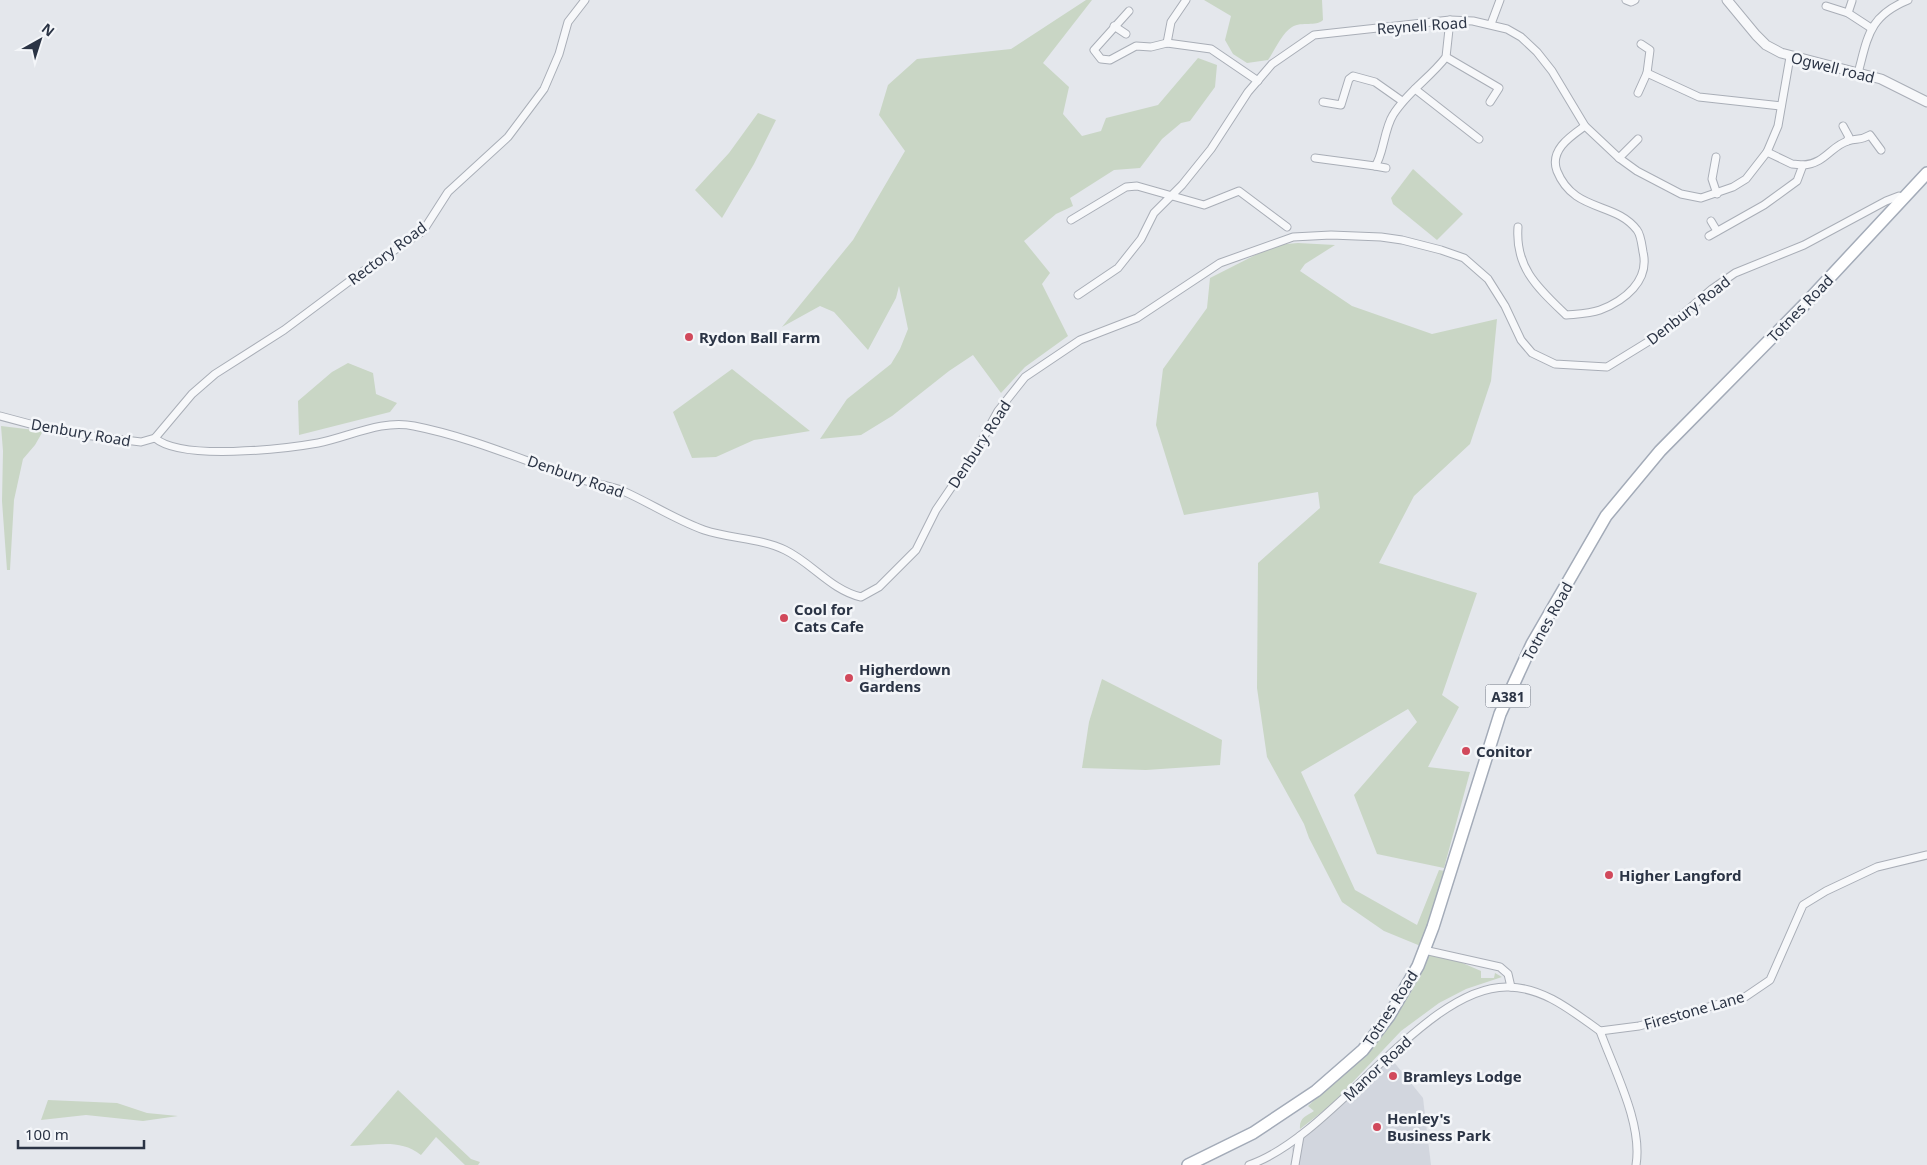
<svg xmlns="http://www.w3.org/2000/svg" width="1927" height="1165" font-family="'Noto Sans',sans-serif">
	<rect width="100%" height="100%" fill="#e4e7ec"/>
	<path fill="#d2d6de" d="M 1389,1056 L 1423,1098 L 1431,1165 L 1297,1165 L 1292,1149 L 1300,1136 Z"/>
	<g fill="#c9d6c5">
		<path d="M 1086,0 L 1092,0 L 1043,63 L 1069,87 L 1063,114 L 1082,136 L 1101,131 L 1106,118 L 1158,105 L 1198,58 L 1217,65 L 1215,87 L 1190,121 L 1181,123 L 1162,139 L 1140,168 L 1114,170 L 1070,198 L 1073,206 L 1056,214 L 1024,241 L 1050,273 L 1042,284 L 1068,336 L 1025,367 L 1001,393 L 973,355 L 949,371 L 892,416 L 861,435 L 820,439 L 847,399 L 891,364 L 900,349 L 908,329 L 899,286 L 896,298 L 868,350 L 834,312 L 820,306 L 782,327 L 853,240 L 905,151 L 879,115 L 888,85 L 917,59 L 1011,49 Z"/>
		<path d="M 1204,0 L 1322,0 L 1323,20 C 1316,27 1302,21 1292,27 C 1282,33 1275,50 1268,60 L 1247,63 L 1233,54 L 1225,40 L 1231,16 Z"/>
		<path d="M 758,113 L 776,120 L 754,164 L 722,218 L 695,190 L 729,153 Z"/>
		<path d="M 1413,169 L 1463,214 L 1437,240 L 1393,204 L 1391,198 Z"/>
		<path d="M 1298,243 L 1335,245 L 1305,264 L 1300,271 L 1352,306 L 1432,334 L 1497,319 L 1491,381 L 1470,444 L 1414,496 L 1379,563 L 1477,593 L 1442,695 L 1459,707 L 1428,767 L 1470,772 L 1444,868 L 1377,854 L 1354,795 L 1417,722 L 1408,709 L 1301,772 L 1355,890 L 1417,925 L 1439,870 L 1445,871 L 1423,947 L 1384,931 L 1342,902 L 1309,838 L 1304,824 L 1267,757 L 1257,688 L 1258,563 L 1320,508 L 1318,492 L 1184,515 L 1156,425 L 1163,369 L 1207,308 L 1210,278 L 1275,245 Z"/>
		<path d="M 348,363 L 373,373 L 376,394 L 397,403 L 390,412 L 299,435 L 298,401 L 332,372 Z"/>
		<path d="M 732,369 L 810,431 L 754,440 L 716,457 L 692,458 L 673,412 Z"/>
		<path d="M 1,426 L 43,431 L 35,445 L 23,459 L 14,500 L 10,570 L 7,570 L 2,501 L 3,451 Z"/>
		<path d="M 1102,679 L 1222,740 L 1220,765 L 1146,770 L 1082,768 L 1089,722 Z"/>
		<path d="M 1429,953 L 1451,958 L 1481,971 L 1481,978 L 1494,978 L 1495,973 L 1502,977 L 1466,989 L 1439,1003 L 1401,1031 L 1331,1105 L 1300,1129 C 1299,1118 1306,1116 1314,1111 L 1308,1106 L 1342,1075 L 1392,1016 L 1410,994 Z"/>
		<path d="M 398,1090 L 471,1159 L 480,1162 L 478,1165 L 465,1165 L 436,1137 L 421,1155 C 399,1138 376,1146 350,1146 Z"/>
		<path d="M 48,1100 L 117,1103 L 147,1113 L 178,1116 L 143,1121 L 86,1115 L 41,1120 Z"/>
	</g>
	<g fill="none" stroke-linecap="round" stroke-linejoin="round">
		<g stroke="#a9aeb7" stroke-width="9">
			<g id="minor">
				<path d="M 1626,0 L 1631,2 L 1635,0"/>
				<path d="M 1826,6 L 1848,13 L 1871,28"/>
				<path d="M 1129,11 L 1094,50 L 1101,59 L 1110,60 L 1136,46 L 1151,47 L 1167,43 L 1211,49 L 1258,81"/>
				<path d="M 1848,13 L 1852,1"/>
				<path d="M 1491,24 L 1500,0"/>
				<path d="M 1114,26 L 1126,34"/>
				<path d="M 1167,43 L 1171,22 L 1186,0"/>
				<path d="M 1641,44 L 1650,50 L 1647,73"/>
				<path d="M 1446,57 L 1499,88 L 1490,102"/>
				<path d="M 1858,73 C 1868,36 1869,16 1908,0"/>
				<path d="M 1415,89 L 1479,139"/>
				<path d="M 1638,93 L 1647,73 L 1699,97 L 1781,106"/>
				<path d="M 1323,102 L 1341,105 L 1349,79 L 1353,76 L 1375,82 L 1402,101"/>
				<path d="M 1843,126 L 1849,137 L 1847,141"/>
				<path d="M 1716,157 L 1712,179 L 1717,194"/>
				<path d="M 1315,158 L 1375,166"/>
				<path d="M 1619,158 L 1638,139"/>
				<path d="M 1803,165 C 1825,164 1832,145 1848,141 C 1857,138 1860,141 1870,135 L 1881,150"/>
				<path d="M 1386,168 L 1375,166 C 1383,157 1384,129 1393,115 C 1407,92 1430,78 1446,57 L 1450,20"/>
				<path d="M 1071,220 L 1126,187 L 1137,186 L 1204,205 L 1239,191 L 1287,227"/>
				<path d="M 1711,221 L 1717,231"/>
				<path d="M 1518,227 C 1515,268 1538,288 1566,315 C 1576,314 1589,314 1600,310 C 1624,301 1650,281 1643,252 C 1642,246 1641,235 1637,230 C 1615,201 1574,213 1557,171 C 1549,150 1571,136 1585,126"/>
				<path d="M 1709,236 L 1764,205 L 1797,181 L 1803,165 L 1792,164 L 1767,152"/>
				<path d="M 1078,295 L 1118,268 L 1141,239 L 1154,213 L 1182,185 L 1211,149 L 1248,92 L 1272,64 L 1314,35 L 1450,20 L 1473,21 L 1507,29 L 1521,37 L 1537,52 L 1552,71 L 1585,126 L 1619,158 L 1637,171 L 1681,194 L 1701,198 L 1733,187 L 1746,179 L 1767,152 L 1778,126 L 1790,57"/>
				<path d="M 0,416 L 60,432 L 141,442 L 155,438 L 192,394 L 215,374 L 284,330 L 359,274 L 423,231 L 448,192 L 508,137 L 544,89 L 559,54 L 568,22 L 585,0"/>
				<path d="M 155,438 C 181,461 284,449 318,443 C 349,437 382,419 414,426 C 470,437 522,460 575,478 C 591,483 608,485 623,491 C 650,503 676,520 704,530 C 731,539 760,538 785,550 C 812,563 831,590 861,597 L 879,587 L 916,550 L 936,510 L 976,451 L 998,411 L 1025,377 L 1080,340 L 1137,318 L 1220,263 L 1293,237 L 1331,235 L 1381,237 L 1402,240 L 1441,250 L 1464,258 L 1488,279 L 1505,306 L 1521,340 L 1532,353 L 1555,364 L 1607,367 L 1659,335 L 1712,289 L 1735,273 L 1804,245 L 1886,201 L 1899,196 L 1905,198"/>
				<path d="M 1424,950 L 1500,967 L 1508,974 L 1511,987"/>
				<path d="M 1600,1031 C 1614,1070 1643,1124 1636,1165"/>
				<path d="M 1249,1165 C 1335,1136 1425,984 1509,987 C 1545,988 1573,1012 1600,1031 L 1639,1026 L 1745,997 L 1770,980 L 1803,905 L 1826,891 L 1877,867 L 1927,855"/>
				<path d="M 1295,1165 L 1300,1136"/>
			</g>
		</g>
		<g stroke="#a9aeb7" stroke-width="11">
			<path id="tertiary" d="M 1727,0 L 1756,35 L 1766,45 L 1781,53 L 1881,79 L 1927,102"/>
		</g>
		<g stroke="#a3abb8" stroke-width="14">
			<path id="primary" d="M 1188,1165 L 1253,1133 L 1316,1091 L 1363,1050 L 1389,1016 L 1418,966 L 1433,927 L 1500,714 L 1532,644 L 1606,516 L 1660,451 L 1805,304 L 1927,173"/>
		</g>
		<use href="#minor" stroke="#f7f8fa" stroke-width="7"/>
		<use href="#tertiary" stroke="#f7f8fa" stroke-width="9"/>
		<use href="#primary" stroke="#fff" stroke-width="11"/>
	</g>
	<g fill="#d1495b" stroke="#f4f6f9" stroke-width="2">
		<circle cx="689" cy="337" r="5"/>
		<circle cx="784" cy="618" r="5"/>
		<circle cx="849" cy="678" r="5"/>
		<circle cx="1466" cy="751" r="5"/>
		<circle cx="1609" cy="875" r="5"/>
		<circle cx="1393" cy="1076" r="5"/>
		<circle cx="1377" cy="1127" r="5"/>
	</g>
	<g text-anchor="middle" dominant-baseline="central" stroke-width="5" stroke-linejoin="round" paint-order="stroke">
		<rect fill="#f4f6f9" stroke="#676e7b" stroke-width="1" x="1485.5" y="684.5" width="45" height="23" rx="4"/>
		<g font-size="14" font-weight="bold" fill="#2b3445">
			<text x="1508" y="696">A381</text>
		</g>
		<g font-size="15" fill="#2b3445" stroke="#f4f6f9">
			<text transform="translate(1422 25) rotate(-4)">Reynell Road</text>
			<text transform="translate(1833 67) rotate(14)">Ogwell road</text>
			<text transform="translate(387 253) rotate(-37)">Rectory Road</text>
			<text transform="translate(1800 308) rotate(-46)">Totnes Road</text>
			<text transform="translate(1688 310) rotate(-38)">Denbury Road</text>
			<text transform="translate(81 432) rotate(10)">Denbury Road</text>
			<text transform="translate(979 444) rotate(-57)">Denbury Road</text>
			<text transform="translate(576 476) rotate(19)">Denbury Road</text>
			<text transform="translate(1547 621) rotate(-61)">Totnes Road</text>
			<text transform="translate(1390 1008) rotate(-57)">Totnes Road</text>
			<text transform="translate(1694 1010) rotate(-16)">Firestone Lane</text>
			<text transform="translate(1377 1068) rotate(-43)">Manor Road</text>
		</g>
		<g font-size="15" font-weight="bold" fill="#2b3445" stroke="#f4f6f9" text-anchor="start">
			<text x="699" y="337">Rydon Ball Farm</text>
			<text x="794" y="609">Cool for<tspan x="794" dy="17">Cats Cafe</tspan></text>
			<text x="859" y="669">Higherdown<tspan x="859" dy="17">Gardens</tspan></text>
			<text x="1476" y="751">Conitor</text>
			<text x="1619" y="875">Higher Langford</text>
			<text x="1403" y="1076">Bramleys Lodge</text>
			<text x="1387" y="1118">Henley's<tspan x="1387" dy="17">Business Park</tspan></text>
		</g>
	</g>
	<g transform="translate(40 40) rotate(39)" stroke="#f4f6f9" stroke-width="4" paint-order="stroke">
	<path d="M0-4L9 19L0 12L-9 19Z" fill="#2b3445"/>
	<text y="-8" font-size="14" font-weight="bold" text-anchor="middle" fill="#2b3445">N</text>
	</g>
	<path d="M18 1140v8h126v-8" fill="none" stroke="#2b3445" stroke-width="2.5"/>
	<text x="25" y="1140" font-size="15" fill="#2b3445" stroke="#f4f6f9" stroke-width="4" paint-order="stroke">100 m</text>
</svg>
